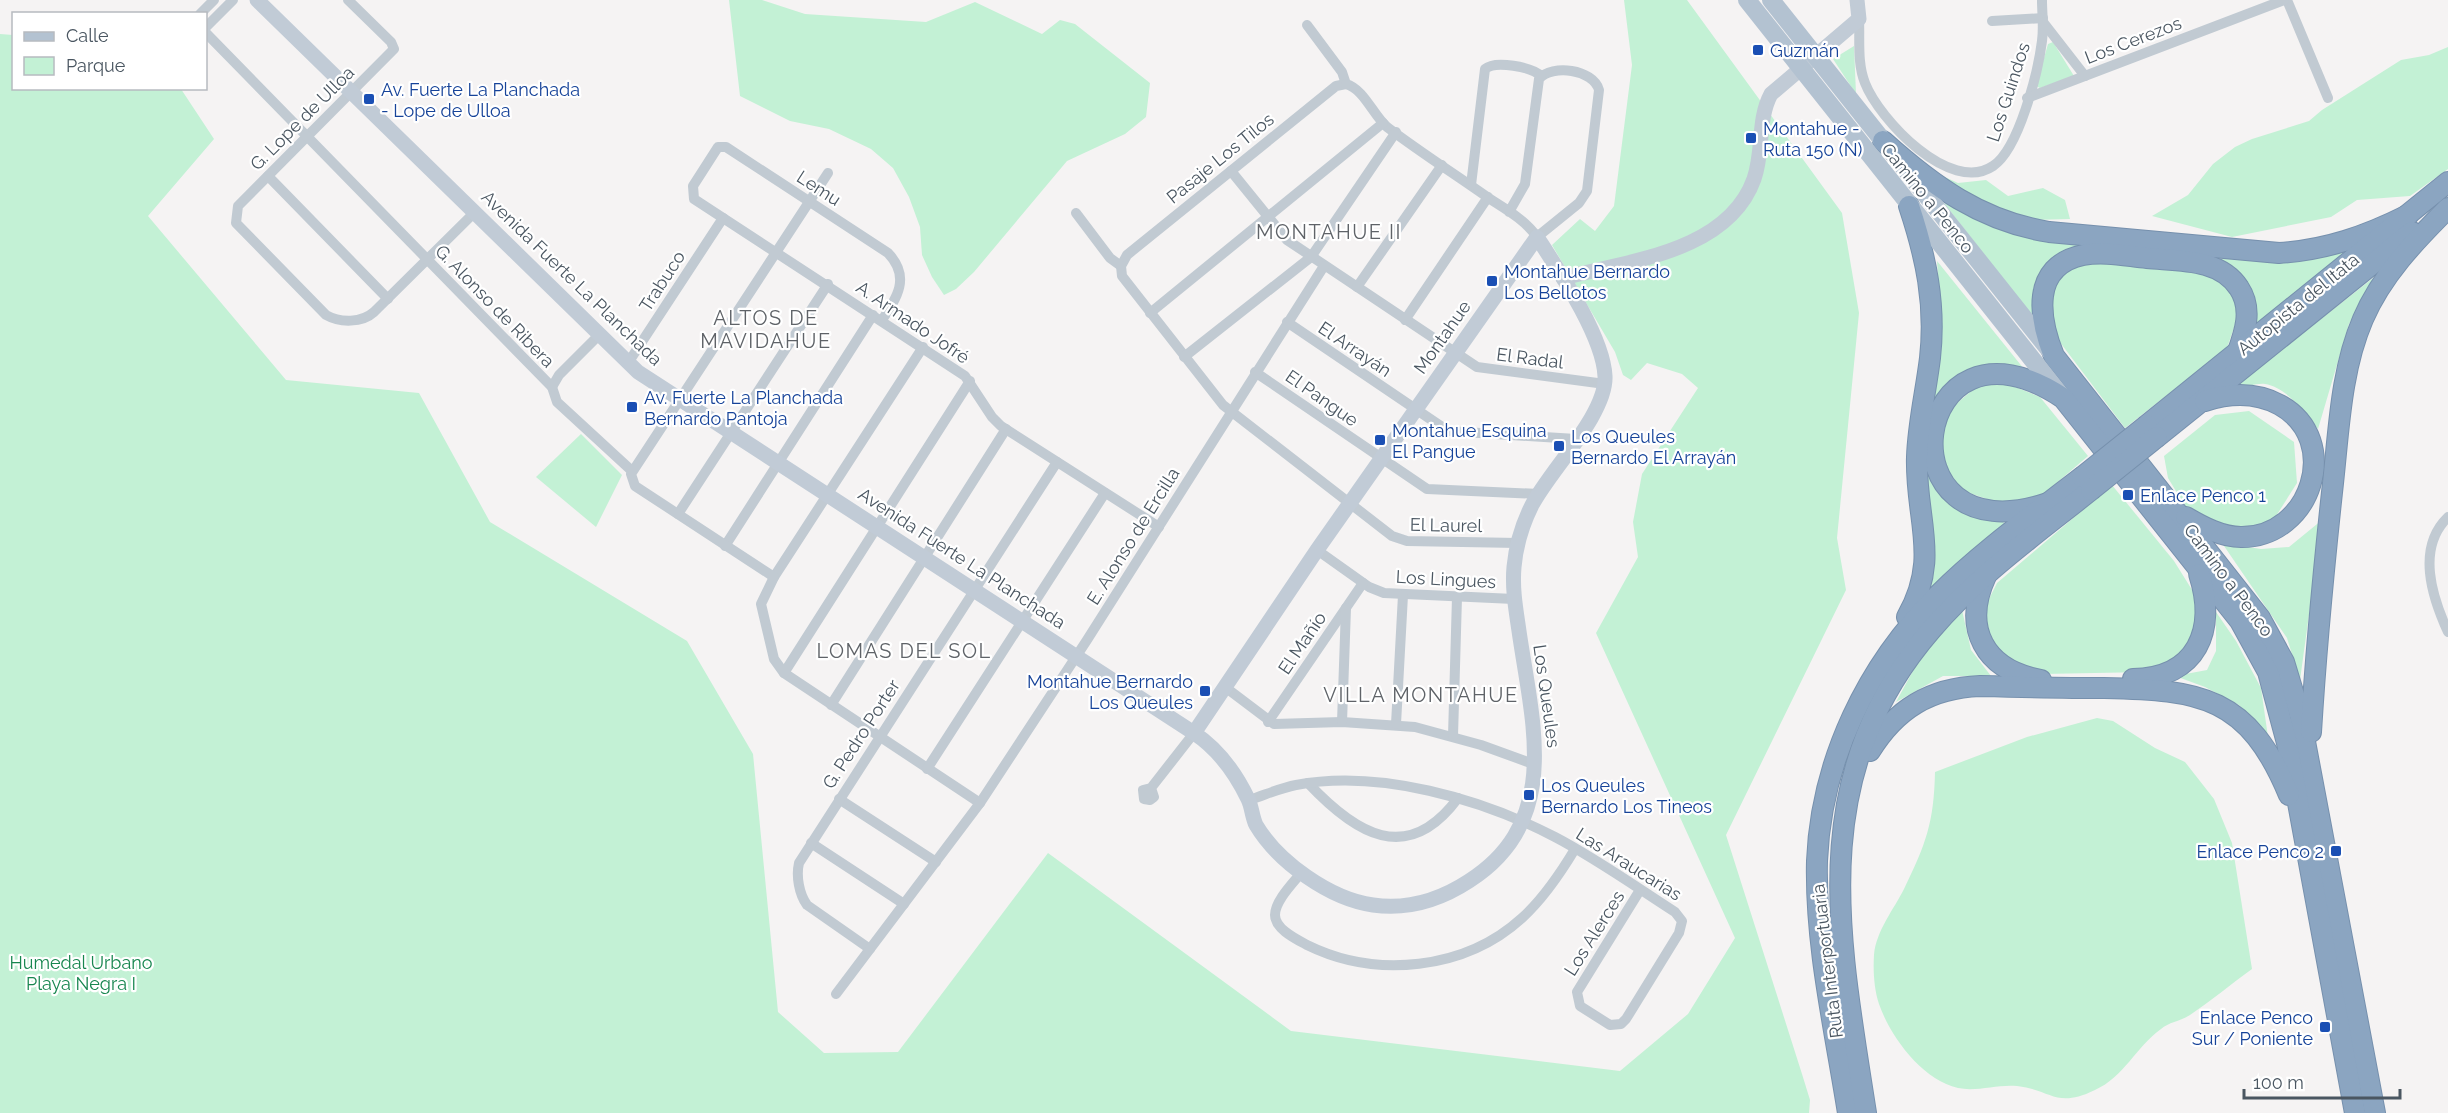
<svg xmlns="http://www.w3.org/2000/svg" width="2448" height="1113" font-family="Raleway,sans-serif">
	<rect width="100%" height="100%" fill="#f5f3f3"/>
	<g fill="#c3f1d5">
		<path d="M 729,0 L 762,0 L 805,14 L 926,22 L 975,2 L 1042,34 L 1060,20 L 1075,24 L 1150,83 L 1146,117 L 1125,134 L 1067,161 L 974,272 L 956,289 L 944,295 L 932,277 L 922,255 L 920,227 L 909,197 L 893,168 L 871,149 L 829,129 L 790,121 L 740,96 Z"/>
		<path d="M 1624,0 L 1687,0 L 1842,213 L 1859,313 L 1837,538 L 1846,590 L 1726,835 L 1802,1074 L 1810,1100 L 1809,1113 L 0,1113 L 0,34 L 13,35 L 14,88 L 181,89 L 214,139 L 148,216 L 286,380 L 419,393 L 490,522 L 687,641 L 753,754 L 778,1012 L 824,1053 L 898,1052 L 1048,853 L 1291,1031 L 1620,1071 L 1688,1014 L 1735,938 L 1596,633 L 1638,557 L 1633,522 L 1642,474 L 1698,388 L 1682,374 L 1647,363 L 1631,380 L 1623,375 L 1615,352 L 1552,245 L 1580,219 L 1595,231 L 1614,206 L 1632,65 Z"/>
		<path d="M 2053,42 L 2074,76 L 2040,88 L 2036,86 L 2048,44 Z"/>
		<path d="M 1854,46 L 1856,94 L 1833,59 Z"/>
		<path d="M 2448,47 L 2448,169 L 2410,196 L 2357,200 L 2331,217 L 2232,237 L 2152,216 L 2188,195 L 2213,164 L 2235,147 L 2252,139 L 2309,121 L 2322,110 L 2401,60 L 2429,55 Z"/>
		<path d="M 1936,173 L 1958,183 L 1986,180 L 2008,196 L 2043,188 L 2065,200 L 2070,219 L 2030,220 L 1964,197 Z"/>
		<path d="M 1944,203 L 2009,232 L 2104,246 L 2072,251 L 2035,320 Z"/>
		<path d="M 2346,249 L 2351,251 L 2256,324 L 2212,258 L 2266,261 Z"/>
		<path d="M 2087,260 L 2205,272 L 2229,286 L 2240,310 L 2227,348 L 2125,428 L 2059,341 L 2048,319 L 2057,276 Z"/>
		<path d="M 1937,261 L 2024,369 L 2016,368 L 1936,402 L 1928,414 L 1939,290 Z"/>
		<path d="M 2377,275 L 2349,324 L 2318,429 C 2306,413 2286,387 2265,384 C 2257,383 2245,387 2237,389 L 2235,386 Z"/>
		<path d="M 2003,382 L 2040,397 L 2088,456 L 2039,498 L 2008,506 L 1960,490 L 1939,458 L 1938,449 L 1949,410 L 1976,387 Z"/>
		<path d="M 2249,411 L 2294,442 L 2297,483 L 2271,524 L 2232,531 L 2185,506 L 2168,478 L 2164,456 L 2215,415 Z"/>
		<path d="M 581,434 L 622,475 L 596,527 L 536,477 Z"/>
		<path d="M 1923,453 C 1932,483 1946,509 1978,518 C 1987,520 1998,519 2005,523 L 1930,593 L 1930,546 Z"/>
		<path d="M 2112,485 L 2174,561 L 2194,593 L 2197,599 L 2196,632 L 2180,657 L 2147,672 L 2043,674 L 2002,657 L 1984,626 L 1988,601 L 1997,583 Z"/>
		<path d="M 2322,520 L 2300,680 L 2287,638 L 2222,543 L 2261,549 L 2289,547 Z"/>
		<path d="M 1962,610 L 1971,650 L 1991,676 L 1943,676 L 1896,702 L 1920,658 Z"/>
		<path d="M 2216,612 L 2236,641 L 2261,688 L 2268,737 L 2239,705 L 2205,687 L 2175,676 L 2207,670 L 2216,651 Z"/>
		<path d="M 2097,718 L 2113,721 L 2155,748 L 2185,762 L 2214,799 L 2232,843 L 2252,969 C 2231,984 2211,1001 2190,1015 C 2181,1021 2169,1022 2161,1029 C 2136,1047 2124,1077 2095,1090 C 2056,1109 2052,1090 2017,1086 C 1998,1084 1977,1092 1958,1088 C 1922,1080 1890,1036 1879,1004 C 1874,989 1873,971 1874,955 C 1876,931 1894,909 1904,889 C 1926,844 1934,822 1935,772 L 2027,737 Z"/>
	</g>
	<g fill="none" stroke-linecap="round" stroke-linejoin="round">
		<g stroke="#7690ad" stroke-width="22">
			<g id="highway">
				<path d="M 1883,141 C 1933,186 1981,221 2049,232 L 2279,253 C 2326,250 2366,236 2408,215"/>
				<path d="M 2237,354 C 2245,332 2253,309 2239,288 C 2220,258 2178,261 2147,258 C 2126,256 2104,251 2083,255 C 2030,266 2039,319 2054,356 L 2260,618 L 2284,662 L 2300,715 L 2375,1113"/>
				<path d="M 2147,425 L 2448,182"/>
				<path d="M 2157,437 L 2412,232"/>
				<path d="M 2048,503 C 1876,561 1909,295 2063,398 L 2240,621 L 2268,672 L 2287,743 L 2355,1113"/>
				<path d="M 2186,517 C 2203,527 2222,537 2241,537 C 2311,538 2343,440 2280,405 C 2256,392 2230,393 2205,401"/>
				<path d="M 1986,576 C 1962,628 1984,670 2041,680"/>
				<path d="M 1907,617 C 1941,557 1915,520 1917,457 C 1918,424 1926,391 1930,358 C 1936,304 1926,257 1909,206"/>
				<path d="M 2133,679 C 2197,678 2217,630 2199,574"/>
				<path d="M 2311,732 C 2316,649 2324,566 2333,483 C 2339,428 2341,370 2363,319 C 2382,275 2415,241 2448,208"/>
				<path d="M 1870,751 C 1896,709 1930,688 1980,686 C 2021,687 2062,688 2104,688 C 2201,690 2248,696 2289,795"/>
				<path d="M 1848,1113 C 1835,1030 1815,945 1817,861 C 1821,761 1867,665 1938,595 C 1982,551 2033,515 2082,477"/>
				<path d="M 1866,1113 C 1839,938 1804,777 1931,630 C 1977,576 2036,534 2091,490"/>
			</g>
		</g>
		<g stroke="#c1cad2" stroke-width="10">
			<path d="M 348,0 L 391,42 L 394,49 L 238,206 L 236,223 L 326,315 C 340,323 362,323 374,312 L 475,212"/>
			<path d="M 2287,0 L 2328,98"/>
			<path d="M 200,14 L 214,0"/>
			<path d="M 1859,19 C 1860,40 1857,63 1865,83 C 1879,119 1950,195 1993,166 C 2019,149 2038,72 2042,41 C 2044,27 2042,14 2042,0"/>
			<path d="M 1992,21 L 2043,18"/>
			<path d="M 2043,22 L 2085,76"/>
			<path d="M 1307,25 L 1342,72 L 1346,84"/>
			<path d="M 206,27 L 233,0"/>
			<path d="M 206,33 L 552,387 L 557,402 L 632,471"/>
			<path d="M 1346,84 L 1336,86 L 1127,255 L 1121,266 L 1122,276 L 1223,405 L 1392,536 L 1407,541 L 1518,543"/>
			<path d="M 1346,84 C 1364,89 1373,115 1387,127 C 1420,152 1456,175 1490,199 C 1507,210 1525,220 1537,237 L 1579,203 L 1587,191 L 1599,90 C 1593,69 1552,64 1539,79 L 1525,184 L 1509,212"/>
			<path d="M 2027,98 L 2284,0"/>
			<path d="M 1231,171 L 1287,240 L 1477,367 L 1605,384"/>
			<path d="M 268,176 L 388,299"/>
			<path d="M 1471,185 L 1485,69 C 1495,60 1532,67 1541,76"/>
			<path d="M 1076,213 L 1110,258 L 1121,266"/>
			<path d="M 1357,287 L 1442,165"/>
			<path d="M 1150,313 L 1383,123"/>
			<path d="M 882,320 C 897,298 911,277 888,253 L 726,147 L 718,147 L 693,186 L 694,199 L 965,376 L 992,417 L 1001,426 L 1159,527"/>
			<path d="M 1405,320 L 1488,197"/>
			<path d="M 1287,322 L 1448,431 L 1576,439"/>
			<path d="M 923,347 L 774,577 L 761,604 L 774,659 L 784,673 L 980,803"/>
			<path d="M 1184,357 L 1311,257 L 1396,132"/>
			<path d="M 628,363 L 723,218"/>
			<path d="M 1255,372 L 1427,489 L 1539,494"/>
			<path d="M 552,387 L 559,375 L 599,335"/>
			<path d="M 678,514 L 828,284"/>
			<path d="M 2448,517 C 2416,548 2432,597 2448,632"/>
			<path d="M 725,546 L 873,315"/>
			<path d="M 1317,550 L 1369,587 L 1384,593 L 1514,599"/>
			<path d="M 774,577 L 635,486 L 631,474 L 828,173"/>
			<path d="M 784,673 L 970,381"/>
			<path d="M 1225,687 L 1274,724 L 1342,722 L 1415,727 L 1481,745 L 1536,765"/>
			<path d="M 831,705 L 1006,429"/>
			<path d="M 1268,722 L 1363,583"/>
			<path d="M 1342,722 L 1346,608"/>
			<path d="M 1396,724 L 1403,595"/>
			<path d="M 1453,736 L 1457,597"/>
			<path d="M 927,769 L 1105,493"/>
			<path d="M 1308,783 C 1355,833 1407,867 1458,798"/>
			<path d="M 1151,788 L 1154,797 L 1150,800 L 1144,799 L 1143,790 L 1151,788 L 1194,733"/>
			<path d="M 839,799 L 936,862"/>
			<path d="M 1249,800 C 1265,795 1280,788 1296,785 C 1379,769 1482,799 1555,837 C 1597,859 1636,887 1675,912 L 1682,921 L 1679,933 L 1626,1019 L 1621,1024 L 1610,1025 L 1580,1006 L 1577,992 L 1640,890"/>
			<path d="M 811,843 L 904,904"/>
			<path d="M 1301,873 C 1293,883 1275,901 1275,915 C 1275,929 1296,939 1307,945 C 1376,979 1465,970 1522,918 C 1544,898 1560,874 1575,849"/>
			<path d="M 870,949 L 807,905 C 799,894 796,876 799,863 L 1057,462"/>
			<path d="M 836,994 L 980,803 L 1087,640 L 1324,266"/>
		</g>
		<g stroke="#c1cbd6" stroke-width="15">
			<path d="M 257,0 L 638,372 L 1194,733 C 1218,749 1236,774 1248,799 C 1252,807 1252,817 1256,825 C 1278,862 1330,899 1373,905 C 1408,910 1440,900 1469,881 C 1563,821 1532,722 1519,631 C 1516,610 1512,589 1514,567 C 1516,545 1522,525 1532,505 C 1550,470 1607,414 1605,376 C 1603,336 1559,271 1537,237 L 1317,550 L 1194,733"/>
			<path d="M 1563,278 C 1628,261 1728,252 1754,179 C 1764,151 1757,120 1771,94 L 1859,19 L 1857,0"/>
		</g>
		<g stroke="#b3c2d1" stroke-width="18">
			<path d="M 1747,0 L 2063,398"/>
			<path d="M 1771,0 L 2051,352"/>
		</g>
		<use href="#highway" stroke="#8ba5c1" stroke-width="20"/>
		<g stroke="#7690ad" stroke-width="22" stroke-linecap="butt">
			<g id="highway-bridge">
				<path d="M 2082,477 L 2147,425"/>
				<path d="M 2091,490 L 2157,437"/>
			</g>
		</g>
		<use href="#highway-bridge" stroke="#8ba5c1" stroke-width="20"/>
	</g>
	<g fill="#1a4fb4" stroke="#fff" stroke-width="2">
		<rect x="1752" y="44" width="12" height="12" rx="3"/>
		<rect x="363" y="93" width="12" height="12" rx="3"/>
		<rect x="1745" y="132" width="12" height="12" rx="3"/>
		<rect x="1486" y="275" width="12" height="12" rx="3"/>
		<rect x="626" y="401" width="12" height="12" rx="3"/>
		<rect x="1374" y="434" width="12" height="12" rx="3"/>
		<rect x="1553" y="440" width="12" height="12" rx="3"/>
		<rect x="2122" y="489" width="12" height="12" rx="3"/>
		<rect x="1199" y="685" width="12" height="12" rx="3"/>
		<rect x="1523" y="789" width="12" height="12" rx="3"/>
		<rect x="2330" y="845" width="12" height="12" rx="3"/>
		<rect x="2319" y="1021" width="12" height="12" rx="3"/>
	</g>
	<g text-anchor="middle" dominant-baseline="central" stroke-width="4.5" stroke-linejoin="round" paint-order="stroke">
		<g font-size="18" fill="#4a5661" stroke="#fff">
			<text transform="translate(2133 40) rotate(-21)">Los Cerezos</text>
			<text transform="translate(2008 92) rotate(-72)">Los Guindos</text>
			<text transform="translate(302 118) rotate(-45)">G. Lope de Ulloa</text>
			<text transform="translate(1220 158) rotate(-39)">Pasaje Los Tilos</text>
			<text transform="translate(819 188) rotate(33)">Lemu</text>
			<text transform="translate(1928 198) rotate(51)">Camino a Penco</text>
			<text transform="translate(572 278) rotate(44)">Avenida Fuerte La Planchada</text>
			<text transform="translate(662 281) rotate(-57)">Trabuco</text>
			<text transform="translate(2298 304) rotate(-39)">Autopista del Itata</text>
			<text transform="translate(495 306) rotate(46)">G. Alonso de Ribera</text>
			<text transform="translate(913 322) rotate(34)">A. Armado Jofré</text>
			<text transform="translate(1442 337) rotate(-55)">Montahue</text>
			<text transform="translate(1355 349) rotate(34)">El Arrayán</text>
			<text transform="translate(1530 358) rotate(7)">El Radal</text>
			<text transform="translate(1322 398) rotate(35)">El Pangue</text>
			<text transform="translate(1446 525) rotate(1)">El Laurel</text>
			<text transform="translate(1133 536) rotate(-58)">E. Alonso de Ercilla</text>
			<text transform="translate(962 558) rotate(33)">Avenida Fuerte La Planchada</text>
			<text transform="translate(1446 579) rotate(3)">Los Lingues</text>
			<text transform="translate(2229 580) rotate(53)">Camino a Penco</text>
			<text transform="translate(1302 643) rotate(-56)">El Mañío</text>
			<text transform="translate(1547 696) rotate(82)">Los Queules</text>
			<text transform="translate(861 734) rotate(-57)">G. Pedro Porter</text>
			<text transform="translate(1629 864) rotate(32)">Las Araucarias</text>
			<text transform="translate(1594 933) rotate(-58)">Los Alerces</text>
			<text transform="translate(1827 961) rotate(-97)">Ruta Interportuaria</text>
		</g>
		<g font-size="18" fill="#164399" stroke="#fff" text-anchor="start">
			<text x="1770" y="50">Guzmán</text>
			<text x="381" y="89">Av. Fuerte La Planchada<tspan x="381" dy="21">- Lope de Ulloa</tspan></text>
			<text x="1763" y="128">Montahue -<tspan x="1763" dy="21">Ruta 150 (N)</tspan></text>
			<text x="1504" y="271">Montahue Bernardo<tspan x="1504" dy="21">Los Bellotos</tspan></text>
			<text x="644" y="397">Av. Fuerte La Planchada<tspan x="644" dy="21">Bernardo Pantoja</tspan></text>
			<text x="1392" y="430">Montahue Esquina<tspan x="1392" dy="21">El Pangue</tspan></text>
			<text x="1571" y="436">Los Queules<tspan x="1571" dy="21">Bernardo El Arrayán</tspan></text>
			<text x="2140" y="495">Enlace Penco 1</text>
			<text x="1193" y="681" text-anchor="end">Montahue Bernardo<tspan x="1193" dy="21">Los Queules</tspan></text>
			<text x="1541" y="785">Los Queules<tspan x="1541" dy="21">Bernardo Los Tineos</tspan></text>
			<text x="2324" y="851" text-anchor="end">Enlace Penco 2</text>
			<text x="2313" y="1017" text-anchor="end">Enlace Penco<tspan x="2313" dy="21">Sur / Poniente</tspan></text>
		</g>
		<g font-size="18" fill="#17864f" stroke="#fff">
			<text x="81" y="962">Humedal Urbano<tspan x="81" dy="21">Playa Negra I</tspan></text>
		</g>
		<g font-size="20" letter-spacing="1.5" fill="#5f6368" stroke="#fff">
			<text x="1329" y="232">MONTAHUE II</text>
			<text x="766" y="318">ALTOS DE<tspan x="766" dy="23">MAVIDAHUE</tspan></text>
			<text x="904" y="651">LOMAS DEL SOL</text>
			<text x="1421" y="695">VILLA MONTAHUE</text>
		</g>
	</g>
	<rect x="12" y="12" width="195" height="78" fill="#ffffff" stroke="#b7bbc0" stroke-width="1.5"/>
	<rect x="24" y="32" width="30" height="9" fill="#b3c2d1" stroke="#b7bbc0" stroke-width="1.5"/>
	<text x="66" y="42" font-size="18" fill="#4a5661">Calle</text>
	<rect x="24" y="57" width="30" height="18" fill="#c3f1d5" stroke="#b7bbc0" stroke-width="1.5"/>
	<text x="66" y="72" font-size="18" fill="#4a5661">Parque</text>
	<path d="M2244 1089v9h156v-9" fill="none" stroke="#4a5661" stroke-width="3"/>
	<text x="2253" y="1089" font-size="18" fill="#4a5661" stroke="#ffffff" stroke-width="4.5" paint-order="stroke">100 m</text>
</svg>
